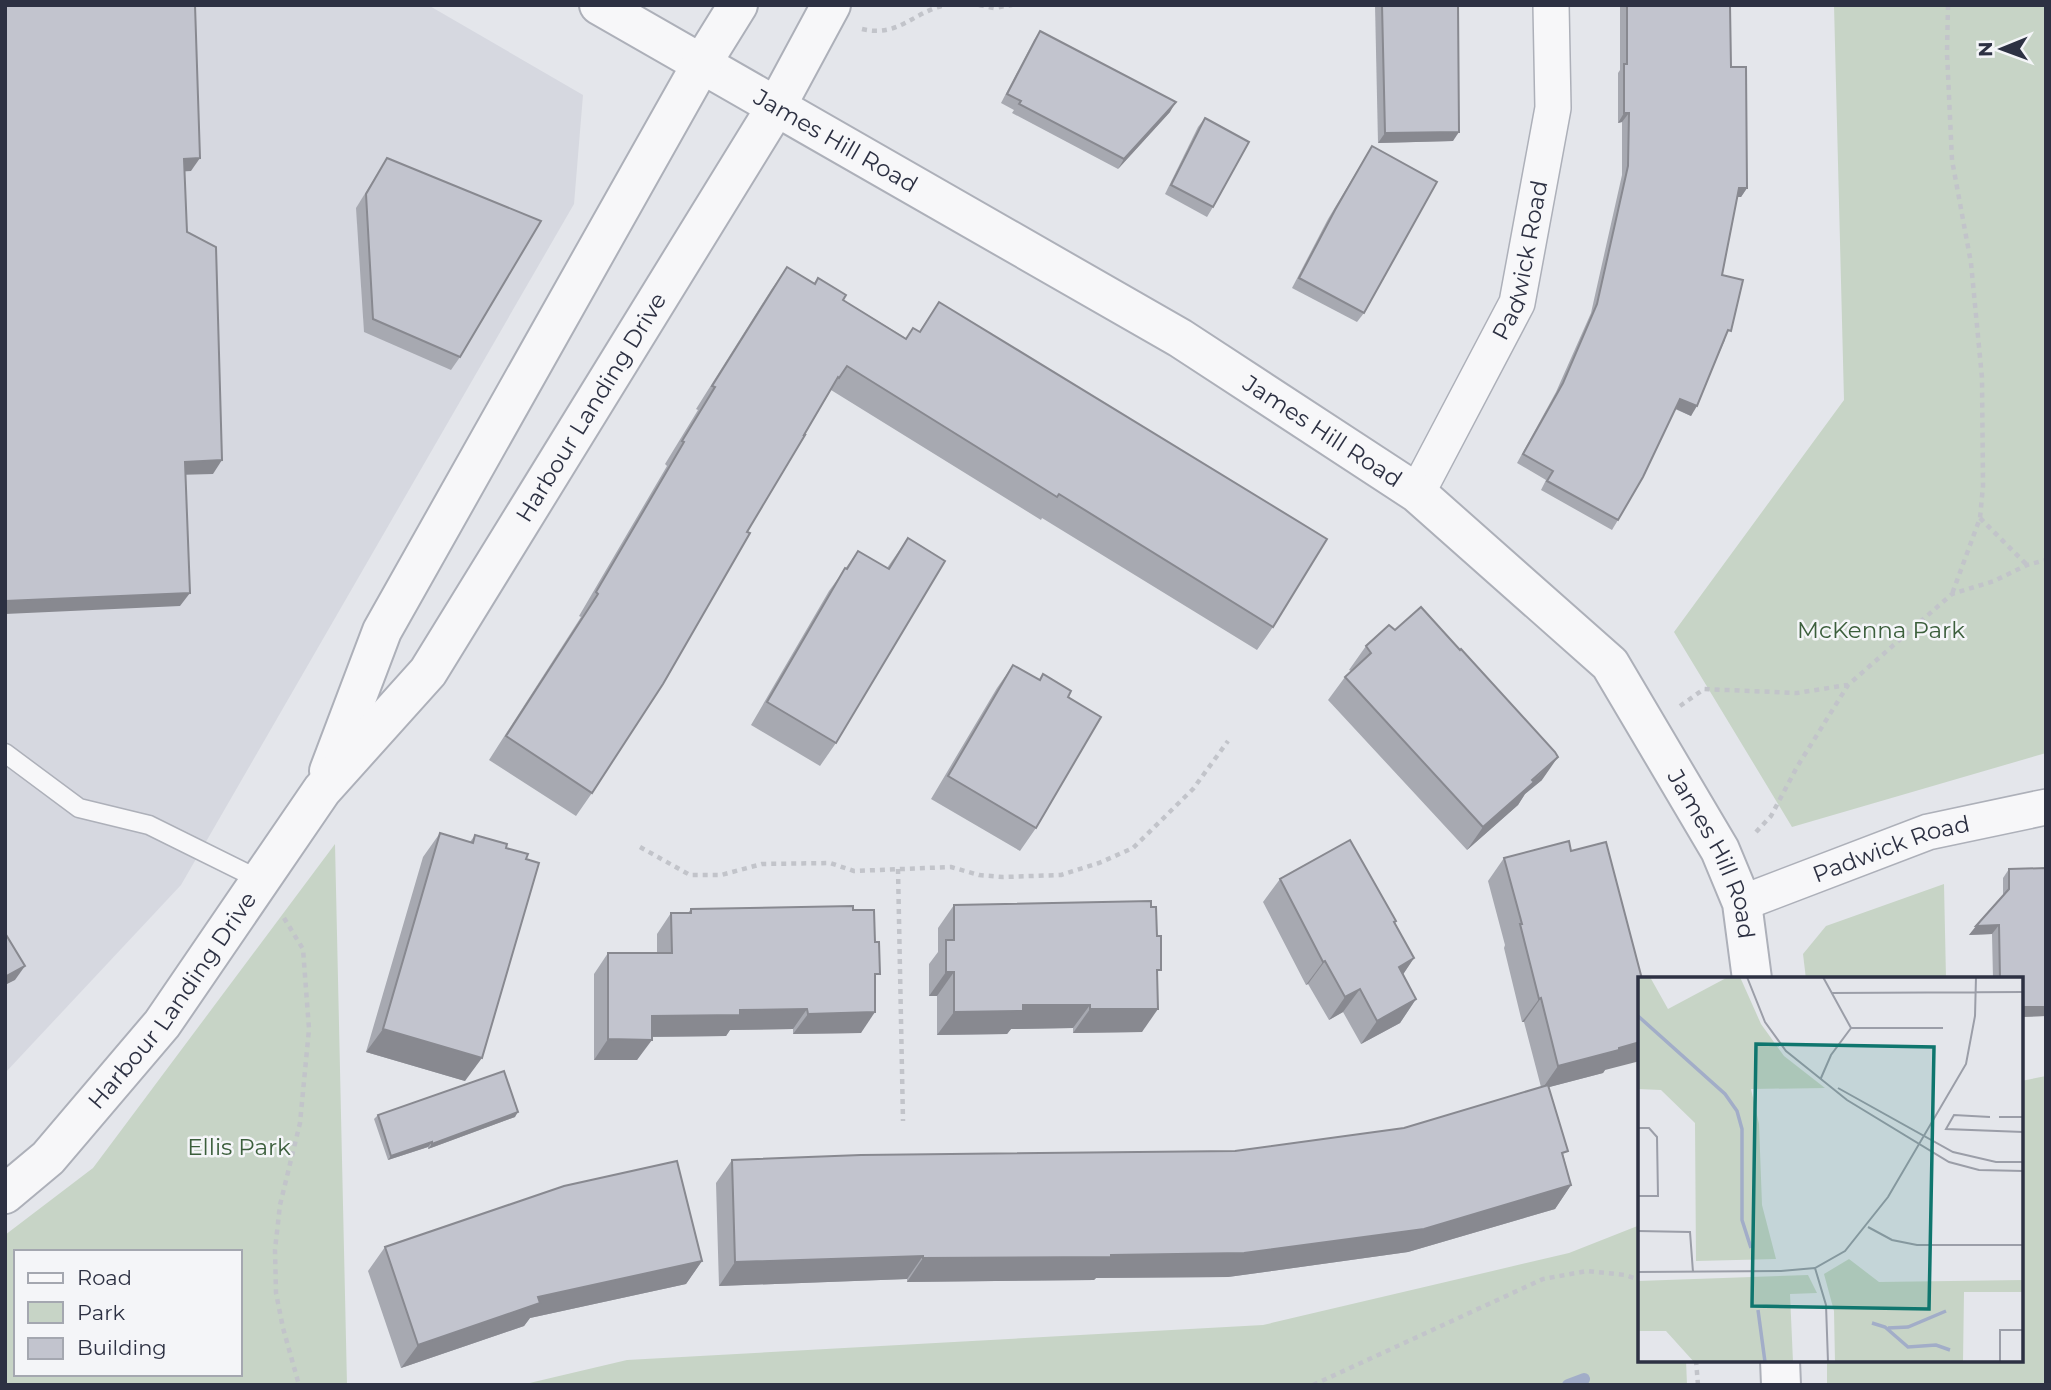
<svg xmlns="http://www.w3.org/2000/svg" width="2051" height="1390" font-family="Montserrat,sans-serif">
	<rect width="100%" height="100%" fill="#e4e6eb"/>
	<path fill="#d6d8e0" d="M 5,5 L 428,5 L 583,95 L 574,204 L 181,885 L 5,1073 Z"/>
	<g fill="#c7d4c6" fill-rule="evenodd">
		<path d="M 1834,5 L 2046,5 L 2046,753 L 1792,827 L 1674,632 L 1844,400 Z"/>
		<path d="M 335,844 L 347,1385 L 5,1385 L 5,1235 L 93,1168 ZM 16,1252 L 240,1252 L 240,1374 L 16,1374 Z"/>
		<path d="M 1944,884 L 1946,979 L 1806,979 L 1803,954 L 1826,926 Z"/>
		<path d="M 2046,1076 L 2046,1385 L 1827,1385 L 1827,1360 L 2021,1360 L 2021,1081 Z"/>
		<path d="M 1640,1225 L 1640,1360 L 1686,1360 L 1687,1385 L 521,1385 L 627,1360 L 1263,1325 L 1569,1253 Z"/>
	</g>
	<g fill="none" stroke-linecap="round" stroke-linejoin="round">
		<path stroke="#a2adc8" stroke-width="12" d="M 1568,1385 L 1584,1379"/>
		<g stroke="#adb0b9" stroke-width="21">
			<path id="service" d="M 5,753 L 79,808 L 149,825 L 262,881"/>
		</g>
		<g stroke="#adb0b9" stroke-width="38">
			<g id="minor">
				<path id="s1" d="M 1417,493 L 1517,303 L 1553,108 L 1551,5"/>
				<path id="s2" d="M 1742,903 L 1928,832 L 2046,807"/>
			</g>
		</g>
		<g stroke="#adb0b9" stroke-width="42">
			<g id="tertiary">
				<path id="s3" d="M 599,5 L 1180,338 L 1417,493 L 1610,664 L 1720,850 L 1742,903 L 1752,979"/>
				<path d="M 329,771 L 382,631 L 702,63 L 738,5"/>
				<path id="s4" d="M 5,1194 L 48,1158 L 162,1024 L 322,790 L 428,672 L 776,107 L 831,5"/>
				<path d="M 1780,1360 L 1781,1385"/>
			</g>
		</g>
		<g stroke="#c2c4ca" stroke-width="4.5" stroke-dasharray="5 5" stroke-linecap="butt">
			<path d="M 979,5 L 994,8 L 1012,5"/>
			<path d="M 1948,5 L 1947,53 L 1952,160 L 1971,263 L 1982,378 L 1983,486 L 1980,518 L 1952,594"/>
			<path d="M 862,29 C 899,38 914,11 946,5"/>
			<path d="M 1980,518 L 2027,565"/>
			<path d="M 1680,706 L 1704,689 L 1797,693 L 1847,685"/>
			<path d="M 1756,832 L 1771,816 L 1797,767 L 1848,685 L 1952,594 L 1994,581 L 2027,565 L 2046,560"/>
			<path d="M 640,847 L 690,875 L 721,875 L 762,864 L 830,863 L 854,871 L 951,867 L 979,875 L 1003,877 L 1061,875 L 1099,863 L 1133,848 L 1193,789 L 1228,741"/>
			<path d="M 898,869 L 903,1121"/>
			<path d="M 284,918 L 303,949 L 309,1029 L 300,1123 L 280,1205 L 275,1250 L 276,1293 L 283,1328 L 299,1385"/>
			<path d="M 1696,1360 L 1698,1385"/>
			<path d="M 1313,1385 L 1543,1279 L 1587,1271 L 1625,1275 L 1640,1280"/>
		</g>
		<use href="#service" stroke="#f7f7f9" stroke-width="18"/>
		<use href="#minor" stroke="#f7f7f9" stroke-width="35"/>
		<use href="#tertiary" stroke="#f7f7f9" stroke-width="38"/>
	</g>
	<g fill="#a7a9b1">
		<path d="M 1375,5 L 1458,5 L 1453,141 L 1378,143 Z"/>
		<path d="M 1620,5 L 1730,5 L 1731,67 L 1747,188 L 1741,197 L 1737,197 L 1722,275 L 1725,340 L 1691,416 L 1675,409 L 1618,520 L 1612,530 L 1541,490 L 1546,480 L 1517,463 L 1556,392 L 1591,313 L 1622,175 L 1622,122 L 1618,123 L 1618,73 L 1620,70 Z"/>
		<path d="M 1040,31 L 1170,112 L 1118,169 L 1012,113 L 1014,110 L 1001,103 L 1034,40 Z"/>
		<path d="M 1205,118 L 1213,207 L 1207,217 L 1165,194 L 1198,127 Z"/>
		<path d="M 1372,146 L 1364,313 L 1357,322 L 1292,288 L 1328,219 Z"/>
		<path d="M 387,158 L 460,357 L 451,370 L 364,332 L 356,208 Z"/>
		<path d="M 787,267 L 814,283 L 818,278 L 843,300 L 906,338 L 913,328 L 919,332 L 939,302 L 1273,627 L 1257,650 L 1042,518 L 1041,520 L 831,390 L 592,793 L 576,816 L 489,760 L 581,617 L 579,616 L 667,466 L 665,464 L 698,410 L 696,409 L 771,290 Z"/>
		<path d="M 908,538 L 836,743 L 820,766 L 751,725 L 829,591 L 858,551 L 887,568 Z"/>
		<path d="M 1366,646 L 1542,780 L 1525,794 L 1518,805 L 1467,850 L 1328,700 L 1345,677 L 1351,671 L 1349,670 Z"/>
		<path d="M 1013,665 L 1039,680 L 1043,674 L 1068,697 L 1036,828 L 1020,851 L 931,799 L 997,688 Z"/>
		<path d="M 440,833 L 470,842 L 475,835 L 506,848 L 526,859 L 465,1081 L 366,1052 L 423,857 Z"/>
		<path d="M 1504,858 L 1605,1070 L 1603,1073 L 1549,1087 L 1564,1158 L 1571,1185 L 1555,1209 L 1408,1252 L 1228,1277 L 1096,1278 L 1094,1280 L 907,1282 L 907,1279 L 719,1286 L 716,1183 L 732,1160 L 1235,1151 L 1404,1128 L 1541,1087 L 1524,1022 L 1522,1022 L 1504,948 L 1505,945 L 1488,881 Z"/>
		<path d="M 2046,868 L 2046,1016 L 2021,1017 L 2021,979 L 1993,979 L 1992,934 L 1969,935 L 2003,896 L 2003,878 L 2009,869 Z"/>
		<path d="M 1280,879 L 1394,923 L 1414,958 L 1403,974 L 1416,999 L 1400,1023 L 1361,1044 L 1343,1012 L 1329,1020 L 1308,984 L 1306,985 L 1263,902 Z"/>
		<path d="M 954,905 L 1157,975 L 1142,1032 L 1073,1033 L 1073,1028 L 1011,1029 L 1007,1034 L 937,1035 L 937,996 L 929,996 L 929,964 L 938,952 L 938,928 Z"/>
		<path d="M 691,909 L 853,910 L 875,981 L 861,1033 L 793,1034 L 793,1029 L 730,1030 L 726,1036 L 652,1037 L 637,1060 L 594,1060 L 594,974 L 608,953 L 657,953 L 657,934 L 671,913 L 688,913 Z"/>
		<path d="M 378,1115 L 515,1117 L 428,1149 L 428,1147 L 388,1160 L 374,1119 Z"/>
		<path d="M 385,1247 L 702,1261 L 686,1284 L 530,1318 L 524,1326 L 401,1368 L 368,1271 Z"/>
	</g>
	<g fill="#888990">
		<path d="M 1176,102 L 1170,112 L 1118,169 L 1124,159 Z"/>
		<path d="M 1624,113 L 1629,113 L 1622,122 L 1618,123 Z"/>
		<path d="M 1459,132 L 1453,141 L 1378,143 L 1385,133 Z"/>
		<path d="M 200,158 L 191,171 L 174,172 L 184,159 Z"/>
		<path d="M 1739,188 L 1747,188 L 1741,197 L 1732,197 Z"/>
		<path d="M 1680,399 L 1697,406 L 1691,416 L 1674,408 Z"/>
		<path d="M 222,460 L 213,474 L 176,475 L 185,462 Z"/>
		<path d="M 190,593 L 180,606 L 5,614 L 5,601 Z"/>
		<path d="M 1558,757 L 1542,780 L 1525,794 L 1518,805 L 1467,850 L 1483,827 Z"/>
		<path d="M 1999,925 L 1992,934 L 1969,935 L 1976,926 Z"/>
		<path d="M 1414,958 L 1398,982 L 1399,967 Z"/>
		<path d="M 1325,961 L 1308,984 L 1306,985 L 1323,962 Z"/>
		<path d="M 25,966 L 15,980 L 5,985 L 5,977 Z"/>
		<path d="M 946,972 L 954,972 L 937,996 L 929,996 Z"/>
		<path d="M 1360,989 L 1343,1012 L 1329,1020 L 1345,997 Z"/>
		<path d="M 1541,998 L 1524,1022 L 1522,1022 L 1539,999 Z"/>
		<path d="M 1416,999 L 1400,1023 L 1361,1044 L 1377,1021 Z"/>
		<path d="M 1023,1005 L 1090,1005 L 1073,1028 L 1011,1029 L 1007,1034 L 937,1035 L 954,1012 Z"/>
		<path d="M 2021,1007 L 2046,1007 L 2046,1016 L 2021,1017 Z"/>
		<path d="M 807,1009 L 793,1029 L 730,1030 L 726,1036 L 637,1037 L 652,1016 L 740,1010 Z"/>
		<path d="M 1090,1009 L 1158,1009 L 1142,1032 L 1073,1033 Z"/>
		<path d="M 875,1012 L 861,1033 L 793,1034 L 808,1014 Z"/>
		<path d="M 383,1029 L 482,1058 L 465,1081 L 366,1052 Z"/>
		<path d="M 608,1039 L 652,1040 L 637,1060 L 594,1060 Z"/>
		<path d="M 1640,1042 L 1640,1061 L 1605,1070 L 1603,1073 L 1542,1089 L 1558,1066 Z"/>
		<path d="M 518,1112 L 515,1117 L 428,1149 L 432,1144 Z"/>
		<path d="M 432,1142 L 428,1147 L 388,1160 L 391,1156 Z"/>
		<path d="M 1571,1185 L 1555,1209 L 1408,1252 L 1228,1277 L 1096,1278 L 1094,1280 L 907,1282 L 923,1258 L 1111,1255 Z"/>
		<path d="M 923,1256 L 907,1279 L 719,1286 L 735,1262 Z"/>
		<path d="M 702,1261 L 686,1284 L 530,1318 L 524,1326 L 401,1368 L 418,1345 L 538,1297 Z"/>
	</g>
	<g fill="#c2c4ce" stroke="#888990" stroke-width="2">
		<path d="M 5,5 L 195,5 L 200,158 L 184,159 L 187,232 L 216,247 L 222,460 L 185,462 L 190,593 L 5,601 Z"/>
		<path d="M 1382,5 L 1458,5 L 1459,132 L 1385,133 Z"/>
		<path d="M 1627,5 L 1730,5 L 1731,67 L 1746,67 L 1747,188 L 1739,188 L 1722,275 L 1743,280 L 1731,331 L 1728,330 L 1697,406 L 1680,399 L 1643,477 L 1618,520 L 1547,481 L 1553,471 L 1523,454 L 1563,383 L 1597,304 L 1628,166 L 1629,113 L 1624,113 L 1624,64 L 1627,64 Z"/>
		<path d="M 1040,31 L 1176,102 L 1124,159 L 1019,104 L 1021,101 L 1007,94 Z"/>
		<path d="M 1205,118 L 1249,142 L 1213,207 L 1171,185 Z"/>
		<path d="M 1372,146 L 1437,182 L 1364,313 L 1299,278 L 1335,210 Z"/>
		<path d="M 387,158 L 541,221 L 460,357 L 373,319 L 366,194 Z"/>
		<path d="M 787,267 L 815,284 L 818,278 L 846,295 L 843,300 L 906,339 L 913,328 L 920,332 L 939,302 L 1327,539 L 1273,627 L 1059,494 L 1057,497 L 847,366 L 839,378 L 838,377 L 804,435 L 805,435 L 747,532 L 750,533 L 663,684 L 592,793 L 506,736 L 598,594 L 596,592 L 684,442 L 682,441 L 715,387 L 712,386 Z"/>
		<path d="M 908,538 L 945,561 L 836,743 L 767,702 L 845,568 L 847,569 L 858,551 L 889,569 Z"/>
		<path d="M 1421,607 L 1460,650 L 1461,649 L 1555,752 L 1558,757 L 1532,780 L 1534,782 L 1483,827 L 1345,677 L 1371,653 L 1366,646 L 1389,625 L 1395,630 Z"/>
		<path d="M 1013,665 L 1040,680 L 1043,674 L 1071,691 L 1068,697 L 1101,717 L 1036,828 L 948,776 Z"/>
		<path d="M 440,833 L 473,843 L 475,835 L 507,844 L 506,848 L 528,854 L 526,859 L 539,863 L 482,1058 L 383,1029 Z"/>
		<path d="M 1350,840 L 1396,921 L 1394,922 L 1414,958 L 1399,967 L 1416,999 L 1377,1021 L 1360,989 L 1345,997 L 1325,961 L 1323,962 L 1280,879 Z"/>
		<path d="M 1569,841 L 1571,851 L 1606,842 L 1642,979 L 1640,979 L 1640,1042 L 1619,1048 L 1619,1050 L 1558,1066 L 1541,998 L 1539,999 L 1520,924 L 1522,924 L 1504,858 Z"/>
		<path d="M 2046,868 L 2046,1007 L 2021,1007 L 2021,979 L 2000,979 L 1999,925 L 1976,926 L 2009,889 L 2009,869 Z"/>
		<path d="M 1151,901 L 1151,907 L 1156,907 L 1157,936 L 1161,936 L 1161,970 L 1157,970 L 1158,1009 L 1090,1009 L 1090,1005 L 1023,1005 L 1023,1011 L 954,1012 L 954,972 L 946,972 L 946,940 L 954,940 L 954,905 Z"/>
		<path d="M 853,906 L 853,910 L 874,910 L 875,942 L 879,942 L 880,974 L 875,974 L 875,1012 L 808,1014 L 807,1009 L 740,1010 L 740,1015 L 652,1016 L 652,1040 L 608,1039 L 608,953 L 672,953 L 671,913 L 691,913 L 691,909 Z"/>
		<path d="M 5,933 L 25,966 L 5,977 Z"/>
		<path d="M 504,1071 L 518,1112 L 432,1144 L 432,1142 L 391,1156 L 378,1115 Z"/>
		<path d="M 1548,1085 L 1568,1151 L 1562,1153 L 1571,1185 L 1424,1229 L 1244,1253 L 1111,1255 L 1111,1257 L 923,1258 L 923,1256 L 735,1262 L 732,1160 L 861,1155 L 1235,1151 L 1404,1128 Z"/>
		<path d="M 677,1161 L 702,1261 L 538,1297 L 540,1303 L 418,1345 L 385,1247 L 564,1186 Z"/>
	</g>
	<g text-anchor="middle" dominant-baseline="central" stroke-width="5" stroke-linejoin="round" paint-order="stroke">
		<g font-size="23" fill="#2d3143" stroke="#f4f5f8">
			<text stroke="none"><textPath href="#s3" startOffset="273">James Hill Road</textPath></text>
			<text stroke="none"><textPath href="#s1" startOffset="257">Padwick Road</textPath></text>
			<text stroke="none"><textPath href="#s4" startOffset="985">Harbour Landing Drive</textPath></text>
			<text stroke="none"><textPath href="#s3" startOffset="840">James Hill Road</textPath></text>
			<text stroke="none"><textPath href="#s2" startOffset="159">Padwick Road</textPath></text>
			<text stroke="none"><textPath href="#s3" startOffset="1428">James Hill Road</textPath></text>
			<text stroke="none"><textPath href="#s4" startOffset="257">Harbour Landing Drive</textPath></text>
		</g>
		<g font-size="23" fill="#3b5e3b" stroke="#f4f5f8">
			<text x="1881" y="630">McKenna Park</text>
			<text x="239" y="1147">Ellis Park</text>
		</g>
	</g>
	<g transform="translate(1638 977)">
		<rect width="385" height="385" fill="#e4e6eb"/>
		<path d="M 0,0 L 12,0 L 30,32 L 90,0 L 102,0 L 123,47 L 146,79 L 187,111 L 113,112 L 121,147 L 124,228 L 138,282 L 58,284 L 57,146 L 23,113 L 0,112 ZM 211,282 L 241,305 L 385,303 L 385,315 L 326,315 L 325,385 L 197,385 L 196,334 L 186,297 ZM 170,298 L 179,316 L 152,317 L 155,385 L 56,385 L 28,354 L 0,354 L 0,304 Z" fill="#c7d4c6"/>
		<path fill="none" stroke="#a2adc8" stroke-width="3.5" d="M 0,39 L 87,117 L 99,134 L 104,152 L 104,243 L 113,271M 120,333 L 127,385M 234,346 L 247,350 L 270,370 L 298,368 L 312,373M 250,351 L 270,350 L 308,334"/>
		<path fill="none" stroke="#9b9ea8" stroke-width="2" d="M 109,0 L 127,45 L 148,74 L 209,123 L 311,185 L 341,193 L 385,194M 193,16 L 385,15M 213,51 L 305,51M 183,101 L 193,78 L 213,51 L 185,0M 200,111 L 315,175 L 358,185 L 385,185M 352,140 L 316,138 L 308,152 L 385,155M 361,140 L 385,140M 0,151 L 11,151 L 19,160 L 20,219 L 0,219M 230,250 L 254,263 L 279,268 L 385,268M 0,254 L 52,255 L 55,295M 177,291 L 188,328 L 190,385M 0,295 L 143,294 L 177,291 L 207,274 L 250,220 L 328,87 L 337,39 L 338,0M 362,385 L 362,353 L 385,353"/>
		<path fill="#0f766e" fill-opacity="0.15" stroke="#0f766e" stroke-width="3.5" d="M 118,67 L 296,70 L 291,332 L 114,329 Z"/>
		<rect width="385" height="385" fill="none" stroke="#2d3143" stroke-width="3.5"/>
	</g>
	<rect width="2051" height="1390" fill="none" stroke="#2d3143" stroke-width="14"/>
	<rect x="14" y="1250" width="228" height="126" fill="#f4f5f8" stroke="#a4a7b0" stroke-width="2"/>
	<rect x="28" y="1273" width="35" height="10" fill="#f7f7f9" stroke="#a4a7b0" stroke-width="2"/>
	<text x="77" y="1285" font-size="21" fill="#2d3143">Road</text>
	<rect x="28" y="1302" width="35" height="21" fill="#c7d4c6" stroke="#a4a7b0" stroke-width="2"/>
	<text x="77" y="1320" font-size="21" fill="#2d3143">Park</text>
	<rect x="28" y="1338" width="35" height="21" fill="#c2c4ce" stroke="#a4a7b0" stroke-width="2"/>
	<text x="77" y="1355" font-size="21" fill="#2d3143">Building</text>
	<g transform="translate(2002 49) rotate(269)" stroke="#f4f5f8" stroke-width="5" paint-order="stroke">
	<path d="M0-5L12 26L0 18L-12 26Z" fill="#2d3143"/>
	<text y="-10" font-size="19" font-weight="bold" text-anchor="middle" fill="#2d3143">N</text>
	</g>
</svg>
